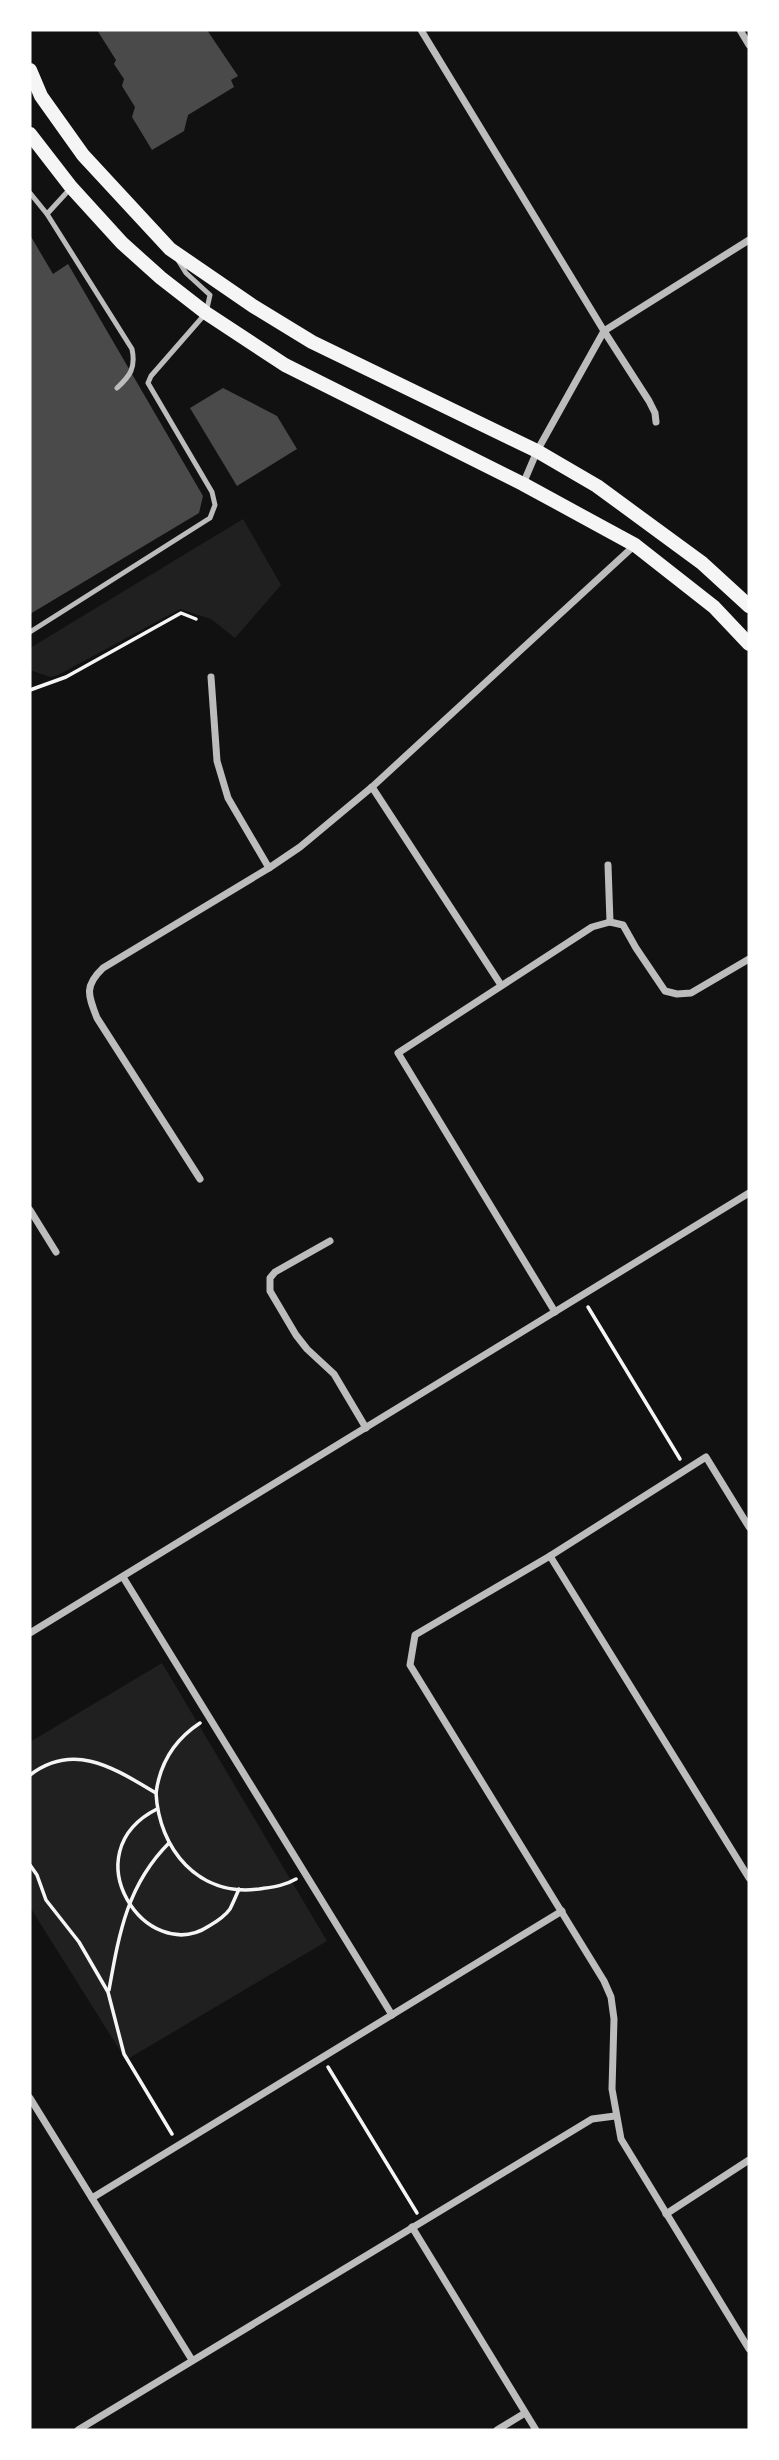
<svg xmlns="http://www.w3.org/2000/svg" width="779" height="2460" font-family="Ubuntu,sans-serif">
	<rect width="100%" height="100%" fill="#111"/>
	<g fill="#202020">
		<path d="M 243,519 L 281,585 L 235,638 L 211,619 L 180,609 L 58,675 L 50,677 L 30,670 L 30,648 Z"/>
		<path d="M 162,1663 L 327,1941 L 126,2060 L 30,1907 L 30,1742 Z"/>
	</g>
	<g fill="#4a4a4a">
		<path d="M 97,30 L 207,30 L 238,76 L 231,80 L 234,87 L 188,115 L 184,131 L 152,150 L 132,117 L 135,107 L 122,86 L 124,79 L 114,64 L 116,60 Z"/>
		<path d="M 30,235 L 53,274 L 68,264 L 203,496 L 199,513 L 30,614 Z"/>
		<path d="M 223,388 L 277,416 L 297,449 L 237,486 L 190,408 Z"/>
	</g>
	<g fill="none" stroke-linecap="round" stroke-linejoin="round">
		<g stroke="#f5f5f5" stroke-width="3.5">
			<path d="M 30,690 L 66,677 L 181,613 L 196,619"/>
			<path d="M 588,1307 L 680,1459"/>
			<path d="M 30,1775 C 75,1741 115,1769 156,1793 C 159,1849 198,1897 259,1889 C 272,1887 284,1886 296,1879"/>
			<path d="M 156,1793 C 160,1763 174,1740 200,1723"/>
			<path d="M 157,1809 C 70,1853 147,1967 209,1926 C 216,1922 225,1916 230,1909 C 233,1903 236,1896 239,1889"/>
			<path d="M 30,1865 L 37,1875 L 46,1900 L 79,1942 L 108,1992 L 124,2054 L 172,2134"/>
			<path d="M 109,1990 C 119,1934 127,1885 169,1843"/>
			<path d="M 328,2067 L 417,2213"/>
		</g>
		<g stroke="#bcbcbc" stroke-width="5">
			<path d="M 30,193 L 47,214 L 132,349 C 136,368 130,376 117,388"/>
			<path d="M 47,214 L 69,190"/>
			<path d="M 30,632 L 210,518 L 215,505 L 212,492 L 148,383 L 151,376 L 206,313 L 210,295 L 186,273 L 178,260"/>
		</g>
		<g stroke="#bcbcbc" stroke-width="7">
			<path d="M 421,30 L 604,331 L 649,401 L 655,413 L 656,422"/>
			<path d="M 740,30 L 749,45"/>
			<path d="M 523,484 L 537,451 L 604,331 L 749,240"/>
			<path d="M 211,677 L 217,761 L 228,798 L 269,868"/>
			<path d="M 372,787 L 501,985"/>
			<path d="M 608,865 L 610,922"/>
			<path d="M 200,1179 L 97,1018 C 88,995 84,986 103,968 L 269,868 L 300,847 L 372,787 L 635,545"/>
			<path d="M 30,1210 L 56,1252"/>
			<path d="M 330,1241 L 275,1272 L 270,1278 L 270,1291 L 296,1335 L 307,1349 L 334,1374 L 366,1428"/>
			<path d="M 555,1312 L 398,1053 L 592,927 L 610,922 L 623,925 L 636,948 L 665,991 L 677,994 L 691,993 L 749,959"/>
			<path d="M 749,1527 L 706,1457 L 550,1556 L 415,1635 L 410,1665 L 604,1981 L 611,1997 L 614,2019 L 612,2089 L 621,2139 L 749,2349"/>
			<path d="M 550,1556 L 749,1878"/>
			<path d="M 123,1577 L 392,2015"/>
			<path d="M 30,1633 L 749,1193"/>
			<path d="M 30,2098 L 192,2360"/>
			<path d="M 92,2198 L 562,1911"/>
			<path d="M 666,2214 L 749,2160"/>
			<path d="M 412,2227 L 536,2430"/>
			<path d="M 78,2430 L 592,2119 L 615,2116"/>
			<path d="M 497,2430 L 525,2413"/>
		</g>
		<g stroke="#f5f5f5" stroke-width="14">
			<path d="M 30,70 L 41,96 L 83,155 L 170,249 L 253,306 L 312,342 L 537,451 L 597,486 L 702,563 L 749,606"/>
			<path d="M 30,134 L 71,187 L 122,243 L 161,278 L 206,313 L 285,365 L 523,484 L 635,545 L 714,607 L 749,644"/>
		</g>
	</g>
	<rect width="779" height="2460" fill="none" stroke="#ffffff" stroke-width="63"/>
</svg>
